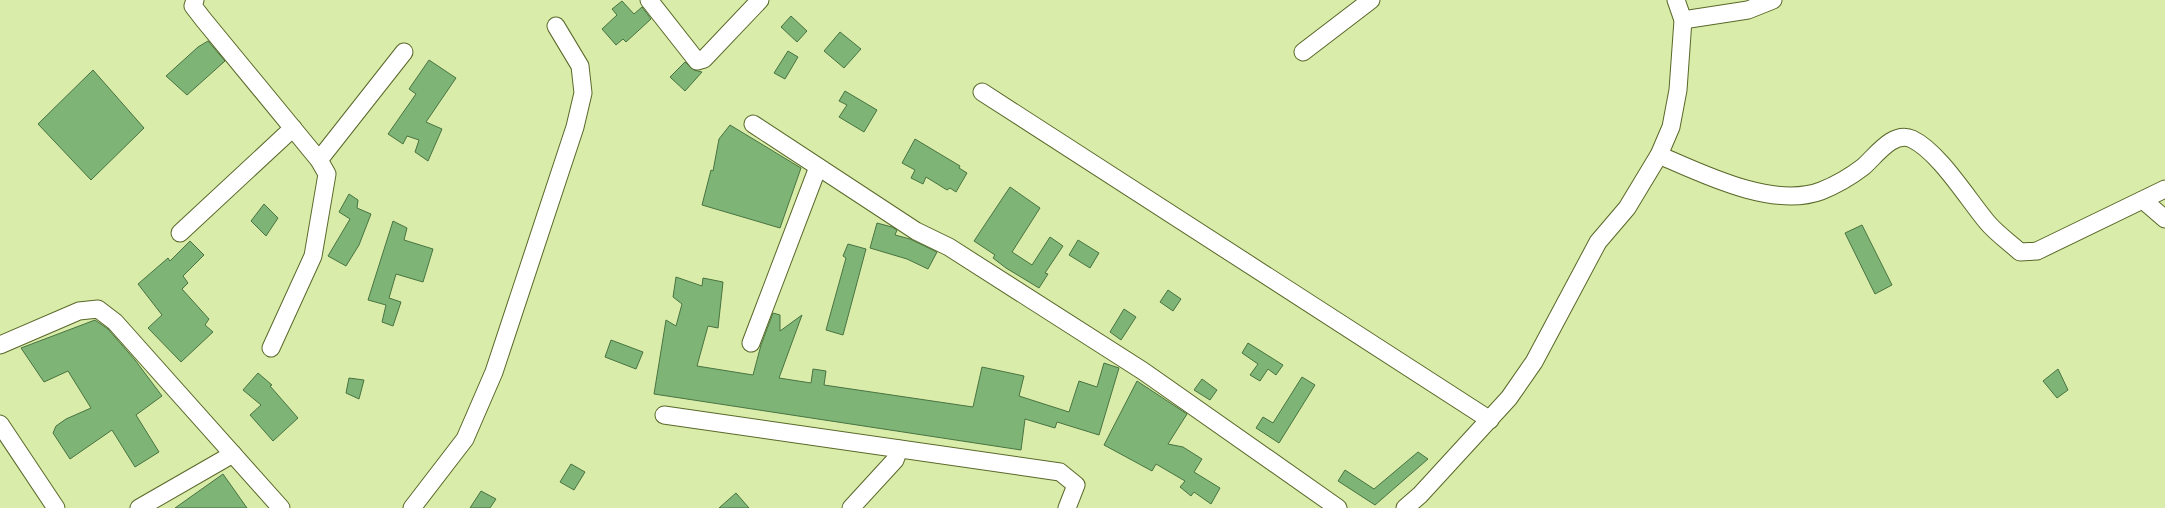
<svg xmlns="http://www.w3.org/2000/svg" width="2165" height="508" font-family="'Golos Text',sans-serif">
	<rect width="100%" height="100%" fill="#d9eca9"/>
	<g fill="#7eb475" stroke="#497442">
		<path d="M 622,1 L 634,14 L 642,7 L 651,19 L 626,42 L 623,39 L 616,45 L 602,29 L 617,15 L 612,9 Z"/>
		<path d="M 791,16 L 807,31 L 797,42 L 781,27 Z"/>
		<path d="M 840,32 L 861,49 L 844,68 L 824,51 Z"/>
		<path d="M 208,41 L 225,61 L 187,95 L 166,76 L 198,47 Z"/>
		<path d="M 788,51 L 798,57 L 785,79 L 774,73 Z"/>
		<path d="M 429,60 L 456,78 L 426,122 L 442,129 L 428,161 L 415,152 L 419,140 L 407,136 L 403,144 L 388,134 L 416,94 L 409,89 Z"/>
		<path d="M 685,62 L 694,70 L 702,72 L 685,91 L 670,77 Z"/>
		<path d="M 93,70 L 144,128 L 91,180 L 38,124 Z"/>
		<path d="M 845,91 L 877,110 L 864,132 L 839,117 L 847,105 L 839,101 Z"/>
		<path d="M 730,125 L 801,168 L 780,228 L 702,205 L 711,170 L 713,171 L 719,139 Z"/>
		<path d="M 915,139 L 960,166 L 959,168 L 967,173 L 956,192 L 950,188 L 947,190 L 926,177 L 923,184 L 911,178 L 915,170 L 902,163 Z"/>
		<path d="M 1010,187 L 1040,208 L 1012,252 L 1032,265 L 1050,237 L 1063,246 L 1045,273 L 1048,274 L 1039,288 L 1006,268 L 993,258 L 995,255 L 974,241 Z"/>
		<path d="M 349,194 L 358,200 L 357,208 L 371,214 L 359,245 L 346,266 L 328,256 L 350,219 L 339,212 Z"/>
		<path d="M 264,204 L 278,218 L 266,236 L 251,221 Z"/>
		<path d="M 393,221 L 407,228 L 404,240 L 433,249 L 423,282 L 396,274 L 389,298 L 401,302 L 393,326 L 382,322 L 386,305 L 368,300 Z"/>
		<path d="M 877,223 L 892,227 L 897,230 L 895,235 L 910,239 L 937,252 L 928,269 L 907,259 L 870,248 Z"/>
		<path d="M 1862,225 L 1892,285 L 1875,294 L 1845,233 Z"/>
		<path d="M 1078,240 L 1099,253 L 1090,268 L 1069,255 Z"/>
		<path d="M 190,241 L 204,255 L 183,276 L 188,283 L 182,289 L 209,319 L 205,325 L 213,332 L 181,362 L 148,328 L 162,315 L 138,284 L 168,258 L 170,261 Z"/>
		<path d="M 848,244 L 866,249 L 843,335 L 826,330 L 846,258 L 843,256 Z"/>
		<path d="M 676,277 L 702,286 L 703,278 L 723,282 L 718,328 L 708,326 L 697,366 L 753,375 L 761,345 L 773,313 L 780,315 L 780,331 L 802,315 L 779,378 L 811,383 L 813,369 L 826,371 L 824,385 L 973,407 L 982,367 L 1024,376 L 1019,396 L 1069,412 L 1079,381 L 1097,387 L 1104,363 L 1119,368 L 1099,435 L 1057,422 L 1055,428 L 1025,419 L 1021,450 L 654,394 L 666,320 L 676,326 L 682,304 L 673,297 Z"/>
		<path d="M 1168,290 L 1181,299 L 1173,311 L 1160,302 Z"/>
		<path d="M 1124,309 L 1136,317 L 1121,340 L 1110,332 Z"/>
		<path d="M 95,320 L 108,329 L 135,360 L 162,396 L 136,415 L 159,452 L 135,467 L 112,430 L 70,459 L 53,433 L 56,426 L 66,419 L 91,408 L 68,371 L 44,382 L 21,348 Z"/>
		<path d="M 611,340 L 643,352 L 636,369 L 605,357 Z"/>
		<path d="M 1248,343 L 1283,365 L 1276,375 L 1268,369 L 1260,381 L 1250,375 L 1258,364 L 1242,353 Z"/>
		<path d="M 2058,369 L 2068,390 L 2057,398 L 2043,381 Z"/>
		<path d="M 258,373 L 272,385 L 270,386 L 298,418 L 273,441 L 250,415 L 261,405 L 243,390 Z"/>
		<path d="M 1302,377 L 1315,385 L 1279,443 L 1256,428 L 1263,417 L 1273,423 Z"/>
		<path d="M 349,378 L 364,380 L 359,399 L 346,393 Z"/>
		<path d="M 1202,379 L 1217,390 L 1210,400 L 1194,390 Z"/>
		<path d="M 1137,381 L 1187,414 L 1168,444 L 1183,447 L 1202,459 L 1194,472 L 1220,488 L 1211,504 L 1194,492 L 1191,496 L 1180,487 L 1185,481 L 1156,464 L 1152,471 L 1104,445 Z"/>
		<path d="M 1418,452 L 1428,459 L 1375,505 L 1338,481 L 1345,470 L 1374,489 Z"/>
		<path d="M 571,464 L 585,472 L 574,490 L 560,482 Z"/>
		<path d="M 223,474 L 247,508 L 175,508 Z"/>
		<path d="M 481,491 L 496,499 L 490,508 L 470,508 Z"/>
		<path d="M 736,493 L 749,508 L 719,508 Z"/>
	</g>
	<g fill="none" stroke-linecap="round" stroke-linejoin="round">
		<g stroke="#596829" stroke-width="19">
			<g id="street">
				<path d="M 195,0 L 193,6 L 203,19 L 319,160 L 327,174 L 313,256 L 271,348"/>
				<path d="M 649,0 L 697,61 L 704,59 L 760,0"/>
				<path d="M 1683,20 L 1748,10 L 1773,0"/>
				<path d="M 1303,52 L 1371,0"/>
				<path d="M 982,92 L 1490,420"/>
				<path d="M 753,124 L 916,231 L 949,247 L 1143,371 L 1338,508"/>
				<path d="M 1659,155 C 1703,174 1773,209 1821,191 C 1836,185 1850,177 1863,167 C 1875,157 1893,130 1912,139 C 1939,152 1967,198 1987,222 C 1996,233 2009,242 2020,252 L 2037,251 L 2165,189"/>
				<path d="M 319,160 L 404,52"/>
				<path d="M 2143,200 L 2165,219"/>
				<path d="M 180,233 L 293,128"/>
				<path d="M 751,343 L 818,167"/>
				<path d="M 0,345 L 79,311 L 98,309 L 115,322 L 281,508"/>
				<path d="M 664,415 L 1060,472 L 1076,485 L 1067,508"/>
				<path d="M 0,424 L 56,508"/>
				<path d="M 139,508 L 233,454"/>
				<path d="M 412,508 L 465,439 L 494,372 L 575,127 L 583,93 L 580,66 L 556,26"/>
				<path d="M 851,508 L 895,460 L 899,449"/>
				<path d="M 1405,508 L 1420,495 L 1509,398 L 1534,362 L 1598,242 L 1627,208 L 1659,155 L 1671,127 L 1678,90 L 1683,20 L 1676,0"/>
			</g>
		</g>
		<use href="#street" stroke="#fff" stroke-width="17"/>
	</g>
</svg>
